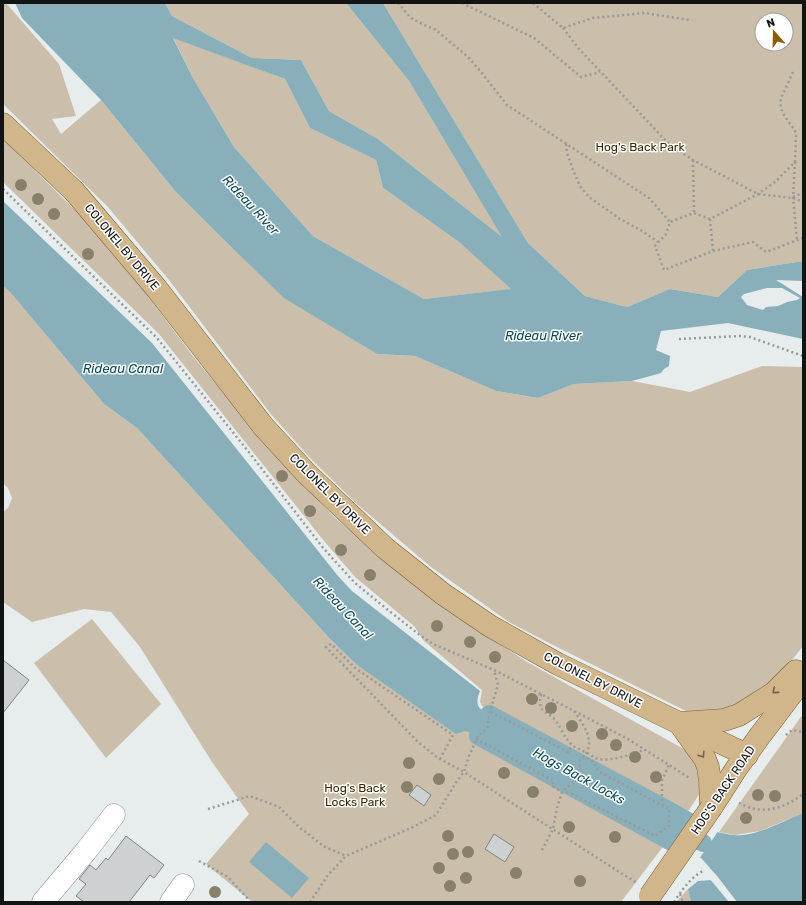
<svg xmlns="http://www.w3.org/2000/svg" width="806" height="905" font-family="Rubik,sans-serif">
	<rect width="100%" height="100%" fill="#e7eced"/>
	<g fill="#cbbeaa" fill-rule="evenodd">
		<path d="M 3,3 L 6,3 L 59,64 L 76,116 L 52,119 L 61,134 L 101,100 L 175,191 L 227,243 L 284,297 L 377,354 L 415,356 L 496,391 L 538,398 L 574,384 L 632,381 L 690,392 L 762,366 L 803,367 L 803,646 L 782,673 L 741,708 L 688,712 L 549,643 L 509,622 L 431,567 L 358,505 L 311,459 L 270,413 L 169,280 L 107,206 L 3,104 Z"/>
		<path d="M 165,3 L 346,3 L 409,81 L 503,238 L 378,139 L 329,111 L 301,60 L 252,58 L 172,16 Z"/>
		<path d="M 383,3 L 803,3 L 803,261 L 747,270 L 718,297 L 670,289 L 627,307 L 585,296 L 528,243 ZM 762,20 L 786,20 L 786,44 L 762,44 Z"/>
		<path d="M 173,37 L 285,79 L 310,128 L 376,160 L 383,188 L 459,242 L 512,289 L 424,299 L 313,236 L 234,147 L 193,78 Z"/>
		<path d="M 3,139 L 83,218 L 145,292 L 192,355 L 253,429 L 334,517 L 408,579 L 486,635 L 527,662 L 691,753 L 701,777 L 702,790 L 685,816 L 599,767 L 482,706 L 480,702 L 482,690 L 424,641 L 414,626 L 355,577 L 324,541 L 159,334 L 3,182 Z"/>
		<path d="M 3,286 L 10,292 L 104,404 L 137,428 L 331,640 L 357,665 L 459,732 L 465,731 L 478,736 L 668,840 L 621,902 L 252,902 L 206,864 L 249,814 L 212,762 L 140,647 L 111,612 L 84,609 L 32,622 L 3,602 L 3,512 L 8,508 L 12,498 L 8,488 L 3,483 Z"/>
		<path d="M 92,619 L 161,704 L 106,758 L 34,663 Z"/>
		<path d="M 803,714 L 803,813 L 760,831 L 735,835 L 719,832 Z"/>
		<path d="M 688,889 L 691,902 L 676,902 Z"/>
	</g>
	<g fill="#89b0ba" fill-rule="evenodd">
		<path d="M 15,3 L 165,3 L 172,16 L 252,58 L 301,60 L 329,111 L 378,139 L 502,237 L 409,81 L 346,3 L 383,3 L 528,243 L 585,296 L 627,307 L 670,289 L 718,297 L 747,270 L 803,261 L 803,281 L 776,280 L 803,297 L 803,339 L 728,323 L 661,331 L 656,350 L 670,356 L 669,366 L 664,369 L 661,373 L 632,381 L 574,384 L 538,398 L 496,391 L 415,356 L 377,354 L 284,298 L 227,243 L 175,191 L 101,100 L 22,18 ZM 173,38 L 285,79 L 310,128 L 376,160 L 383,188 L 459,242 L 511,289 L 424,299 L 313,236 L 234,147 L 193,78 ZM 767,288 L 782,288 L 800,298 L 797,300 L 787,302 L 778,306 L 766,307 L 763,310 L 747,305 L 741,297 L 744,294 Z"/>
		<path d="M 3,201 L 152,343 L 338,576 L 352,591 L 480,691 C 475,703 477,709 489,714 L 478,736 L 465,731 L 456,734 L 357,665 L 331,640 L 137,428 L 104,404 L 10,292 L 3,286 Z"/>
		<path d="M 803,813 L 803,902 L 691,902 L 688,889 L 698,881 L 712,880 L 716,876 L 701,858 L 679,846 L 695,825 C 707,829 721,834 734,835 C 756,837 783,821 803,813 Z"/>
		<path d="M 266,842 L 309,878 L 292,898 L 249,862 Z"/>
	</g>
	<g fill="#e7eced">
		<path d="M 695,823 L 719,830 L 699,859 L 679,848 Z"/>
		<path d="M 701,858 L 717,876 L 737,902 L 729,902 L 709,878 L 712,878 L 714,876 L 700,859 Z"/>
	</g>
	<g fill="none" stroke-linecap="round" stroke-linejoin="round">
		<g stroke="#89b0ba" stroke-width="18">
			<path d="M 464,709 L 488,727 L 579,777 L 591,783 L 669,826 L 703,843"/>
			<path d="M 489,714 L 670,811 L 695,825 L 679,846 L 478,736 Z"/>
		</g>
	</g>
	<g fill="#cdd1d2" stroke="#808485">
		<path d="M 3,660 L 29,680 L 3,713 Z"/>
		<path d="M 417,785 L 431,795 L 424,806 L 409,795 Z"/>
		<path d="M 494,834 L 514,847 L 505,862 L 485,849 Z"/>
		<path d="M 126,836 L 164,865 L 154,878 L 150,875 L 129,902 L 84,902 L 76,896 L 86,884 L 79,879 L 90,865 L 96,870 L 106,858 L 108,860 Z"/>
	</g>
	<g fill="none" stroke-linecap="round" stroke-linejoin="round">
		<g stroke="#919597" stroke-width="23">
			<g id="minor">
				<path d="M 43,902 L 86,851 L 114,815"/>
				<path d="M 171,902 L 183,885"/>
			</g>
		</g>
		<g stroke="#795d2e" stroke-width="23">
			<g id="major">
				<path d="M 3,124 L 74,191 L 157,289 L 263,426 L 306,473 L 385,548 L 443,594 L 490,626 L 558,664 L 679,723 L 747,755"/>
				<path d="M 681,723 L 724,720 L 739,715 L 774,693 L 796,671"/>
				<path d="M 680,724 L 705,759 L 708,767 L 710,780 L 711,808"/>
				<path d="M 711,808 L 736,769 L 759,737 L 803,679"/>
			</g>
		</g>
		<g stroke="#979a9b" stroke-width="2.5" stroke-dasharray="2 3" stroke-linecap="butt">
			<path d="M 398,3 L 409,16 L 414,20 L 436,30 L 468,57 L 481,72 L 507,105 L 649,198 L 670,222"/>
			<path d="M 462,3 L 534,38 L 581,77 L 600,72"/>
			<path d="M 533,3 L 563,28 L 593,18 L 645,13 L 690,20"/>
			<path d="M 563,28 L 579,49 L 670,145 L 693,160 L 758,194 L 793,198 L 803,202"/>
			<path d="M 793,72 L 781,98 C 778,113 790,121 796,133 L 796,137 L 795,162 L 775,182 L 758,194 L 710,219 L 694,213 L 670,222 L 666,234 L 655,246 L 664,270 L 713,251 L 753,242 L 766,252 L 803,238"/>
			<path d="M 566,144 L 567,153 L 573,170 L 580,186 L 589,197 L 620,219 L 642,231 L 658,242"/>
			<path d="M 693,160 L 694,213"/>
			<path d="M 795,162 L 793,198 L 797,240"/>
			<path d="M 3,189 L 157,338 L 248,451 L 324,549 L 355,583 L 388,610 L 421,636 L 433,644 L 494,670 L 578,713 L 628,739 L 691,779"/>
			<path d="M 793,197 L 803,193"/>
			<path d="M 710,219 L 713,251"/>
			<path d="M 679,339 L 740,336 L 750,337 L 803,356"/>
			<path d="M 541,694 C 537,714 546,709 556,721 C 561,728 564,737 571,744 C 575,748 580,749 585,752 C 588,753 592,756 595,758 C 609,763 631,754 644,750"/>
			<path d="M 491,712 L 568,752 L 572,746"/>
			<path d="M 786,735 L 792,730 L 803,732"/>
			<path d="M 476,739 L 554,781 L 552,786 L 562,792 L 570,793 L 655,836 L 669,826 L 669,808 L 663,806 L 598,771 L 594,762 L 584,757"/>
			<path d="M 440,759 L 453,735 L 355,668 L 331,644 L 326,647 L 418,742 L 438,758 L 464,772 L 616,870 L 637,883"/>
			<path d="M 739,803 C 744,805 751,809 757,809 C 773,812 790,804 803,794"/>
			<path d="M 663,806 L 662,798 L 662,780 L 669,765"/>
			<path d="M 208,809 L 250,796 L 279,807 L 300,828 L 311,836 L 323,846 L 346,856"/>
			<path d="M 542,850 L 553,829 L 557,808 L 562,792 L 579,777 L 580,760 C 599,744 584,726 574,711"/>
			<path d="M 199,861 L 228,877 L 248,899"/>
			<path d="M 680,894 L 683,902"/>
			<path d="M 310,902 L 328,875 L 346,856 L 413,827 L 436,815 L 457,781 L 464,772 L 469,756 L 478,736 L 488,727 L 489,714 L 498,685 L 494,670"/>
			<path d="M 674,902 C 682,890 690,878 703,871"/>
		</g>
		<use href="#minor" stroke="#fff" stroke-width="22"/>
		<use href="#major" stroke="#d0b68a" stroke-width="22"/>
		<g stroke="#795d2e" stroke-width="23" stroke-linecap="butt">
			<path id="major-bridge" d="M 650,896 L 711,808"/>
		</g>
		<use href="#major-bridge" stroke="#d0b68a" stroke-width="22"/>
	</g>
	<g fill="#88806b">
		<circle cx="21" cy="185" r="6"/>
		<circle cx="38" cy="199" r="6"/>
		<circle cx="54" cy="214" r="6"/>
		<circle cx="88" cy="254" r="6"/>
		<circle cx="282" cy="476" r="6"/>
		<circle cx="310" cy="511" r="6"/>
		<circle cx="341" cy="550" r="6"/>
		<circle cx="370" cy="575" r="6"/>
		<circle cx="437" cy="626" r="6"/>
		<circle cx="470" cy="642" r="6"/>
		<circle cx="495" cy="657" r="6"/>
		<circle cx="532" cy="699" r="6"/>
		<circle cx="551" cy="708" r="6"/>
		<circle cx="572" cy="726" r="6"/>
		<circle cx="602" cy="734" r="6"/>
		<circle cx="616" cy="745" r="6"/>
		<circle cx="635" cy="757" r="6"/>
		<circle cx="409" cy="763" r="6"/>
		<circle cx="504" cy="773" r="6"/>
		<circle cx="656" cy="777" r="6"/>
		<circle cx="439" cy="779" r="6"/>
		<circle cx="407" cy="787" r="6"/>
		<circle cx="533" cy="792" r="6"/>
		<circle cx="758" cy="795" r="6"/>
		<circle cx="775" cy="796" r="6"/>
		<circle cx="746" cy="818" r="6"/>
		<circle cx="569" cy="827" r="6"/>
		<circle cx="448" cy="836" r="6"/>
		<circle cx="615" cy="837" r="6"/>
		<circle cx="468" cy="852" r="6"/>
		<circle cx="453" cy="854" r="6"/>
		<circle cx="439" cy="868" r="6"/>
		<circle cx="516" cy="873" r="6"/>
		<circle cx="466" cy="878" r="6"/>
		<circle cx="580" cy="881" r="6"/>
		<circle cx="450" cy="886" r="6"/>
		<circle cx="215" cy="892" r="6"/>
	</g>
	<defs><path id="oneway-chevron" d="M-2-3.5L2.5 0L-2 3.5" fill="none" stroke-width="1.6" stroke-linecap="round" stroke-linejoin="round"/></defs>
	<g stroke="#71654f">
		<use href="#oneway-chevron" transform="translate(775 691) rotate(140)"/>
		<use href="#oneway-chevron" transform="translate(702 755) rotate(57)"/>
	</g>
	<g text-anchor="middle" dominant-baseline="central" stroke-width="3" stroke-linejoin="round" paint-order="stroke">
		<g font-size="12" fill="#3b2701" stroke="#fff">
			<text x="640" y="147">Hog's Back Park</text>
			<text x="355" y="788">Hog's Back<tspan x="355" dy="14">Locks Park</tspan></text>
		</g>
		<g font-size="12" fill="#121414" stroke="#fff">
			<text transform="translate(122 247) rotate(50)">COLONEL BY DRIVE</text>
			<text transform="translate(330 494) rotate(45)">COLONEL BY DRIVE</text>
			<text transform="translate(593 680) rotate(27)">COLONEL BY DRIVE</text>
			<text transform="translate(723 790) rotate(-56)">HOG'S BACK ROAD</text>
		</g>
		<g font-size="13" font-style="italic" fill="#0b4652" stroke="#fff">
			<text transform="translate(251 205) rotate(47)">Rideau River</text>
			<text x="543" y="335">Rideau River</text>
			<text x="123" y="368">Rideau Canal</text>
			<text transform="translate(343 608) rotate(47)">Rideau Canal</text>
			<text transform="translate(579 776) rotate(29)">Hogs Back Locks</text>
		</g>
	</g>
	<rect width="806" height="905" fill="none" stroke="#121414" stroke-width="8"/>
	<g transform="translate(774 32) rotate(340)"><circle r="19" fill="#ffffff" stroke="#a0a1a1"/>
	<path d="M0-3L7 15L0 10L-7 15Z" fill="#895d00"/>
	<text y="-6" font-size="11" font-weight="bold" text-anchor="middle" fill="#121414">N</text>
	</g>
</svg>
